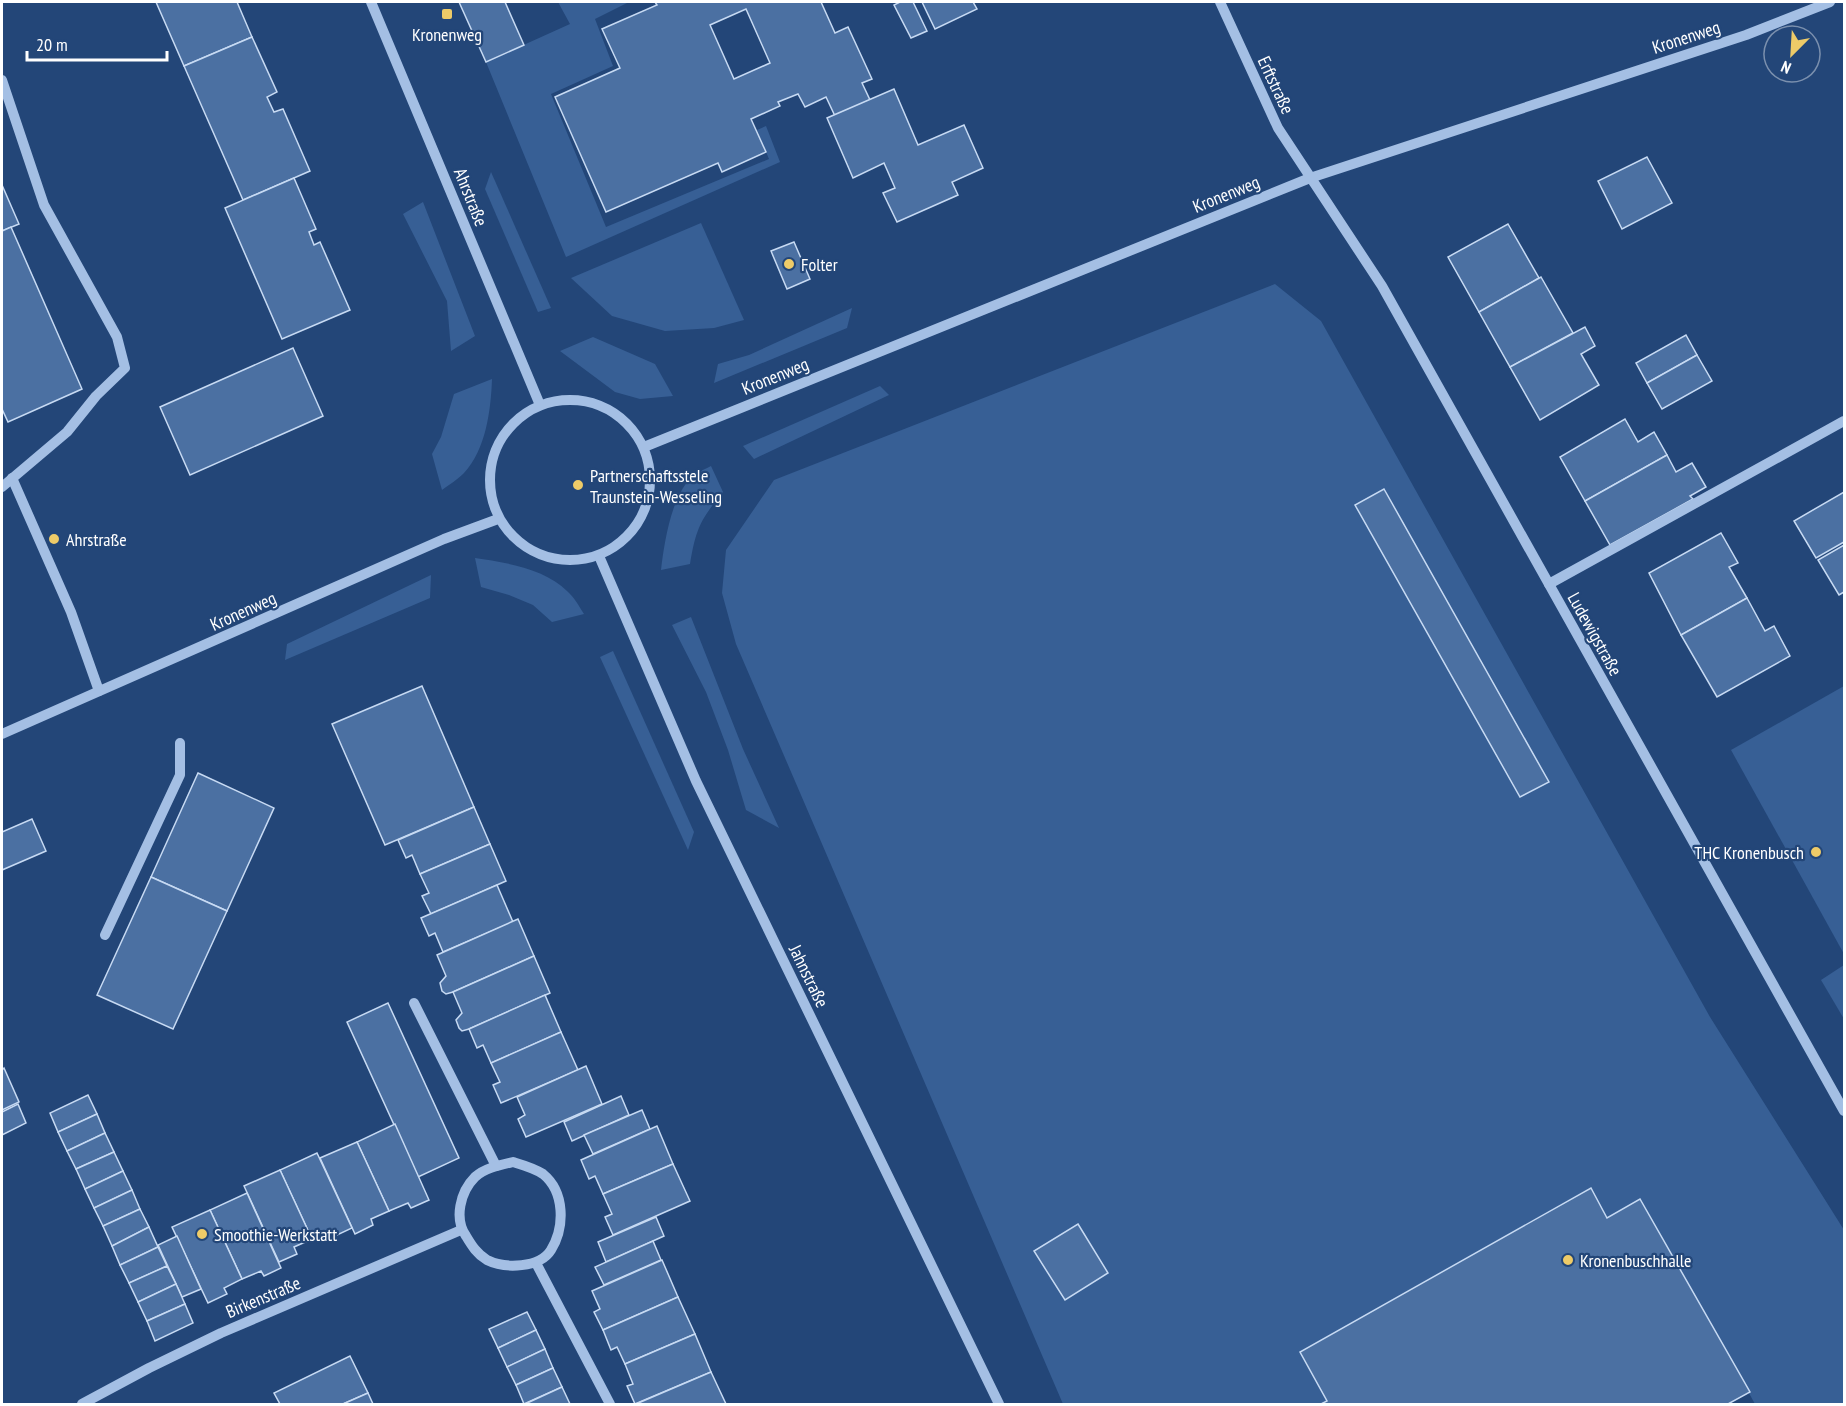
<svg xmlns="http://www.w3.org/2000/svg" width="1846" height="1406" font-family="'PT Sans Narrow',sans-serif">
	<rect width="100%" height="100%" fill="#234678"/>
	<g fill="#375f95">
		<path d="M 558,2 L 629,2 L 595,19 L 613,66 L 551,94 L 606,227 L 769,159 L 757,130 L 766,126 L 780,162 L 566,257 L 486,62 L 570,24 Z"/>
		<path d="M 491,172 L 551,308 L 538,312 L 485,189 Z"/>
		<path d="M 423,202 L 475,336 L 451,351 L 447,301 L 403,214 Z"/>
		<path d="M 701,223 L 744,320 L 714,328 L 665,331 L 612,316 L 571,278 Z"/>
		<path d="M 1275,284 L 1321,321 L 1710,1017 L 1844,1230 L 1844,1404 L 1755,1404 L 1699,1303 L 1607,1218 L 1590,1188 L 1300,1352 L 1327,1401 L 1321,1404 L 1063,1404 L 736,644 L 722,593 L 726,550 L 774,480 Z"/>
		<path d="M 852,308 L 847,328 L 714,383 L 718,364 L 749,355 Z"/>
		<path d="M 593,337 L 655,364 L 673,396 L 640,399 L 615,392 L 560,351 Z"/>
		<path d="M 492,379 C 491,409 486,450 464,473 C 458,479 449,485 442,490 L 432,454 L 441,437 L 454,394 Z"/>
		<path d="M 880,386 L 889,395 L 754,459 L 743,446 Z"/>
		<path d="M 711,466 L 723,492 C 700,520 696,529 690,564 L 661,570 C 664,544 671,497 691,478 C 696,473 705,469 711,466 Z"/>
		<path d="M 475,558 C 504,562 546,569 567,591 C 574,597 579,606 584,614 L 552,622 L 533,605 L 509,595 L 481,587 Z"/>
		<path d="M 431,575 L 430,598 L 285,660 L 287,644 Z"/>
		<path d="M 691,617 L 743,749 L 779,828 L 746,810 L 728,750 L 706,692 L 672,625 Z"/>
		<path d="M 613,651 L 694,832 L 688,850 L 600,657 Z"/>
		<path d="M 1844,686 L 1844,954 L 1731,750 Z"/>
		<path d="M 1844,965 L 1844,1019 L 1821,980 Z"/>
	</g>
	<g fill="#4b70a2" stroke="#c7daf3" stroke-width="1.5" fill-rule="evenodd">
		<path d="M 156,2 L 237,2 L 252,37 L 184,66 Z"/>
		<path d="M 459,2 L 505,2 L 524,45 L 486,62 Z"/>
		<path d="M 655,2 L 821,2 L 835,33 L 848,27 L 872,79 L 862,83 L 870,100 L 835,116 L 826,97 L 805,107 L 798,94 L 778,102 L 780,106 L 751,119 L 766,152 L 722,172 L 718,163 L 606,212 L 555,97 L 620,68 L 602,29 L 657,5 ZM 746,9 L 770,63 L 734,79 L 710,25 Z"/>
		<path d="M 900,2 L 913,2 L 927,31 L 911,38 L 894,5 Z"/>
		<path d="M 922,2 L 973,2 L 977,9 L 935,29 Z"/>
		<path d="M 252,37 L 277,92 L 267,97 L 274,112 L 283,109 L 310,171 L 243,200 L 184,66 Z"/>
		<path d="M 894,89 L 918,145 L 964,125 L 983,168 L 952,182 L 958,195 L 897,222 L 883,193 L 895,188 L 884,163 L 853,178 L 827,118 Z"/>
		<path d="M 1647,157 L 1672,203 L 1622,229 L 1598,181 Z"/>
		<path d="M 294,178 L 316,229 L 309,232 L 314,245 L 320,242 L 350,310 L 282,339 L 225,208 Z"/>
		<path d="M 2,185 L 19,224 L 2,231 Z"/>
		<path d="M 1508,224 L 1539,278 L 1479,312 L 1448,257 Z"/>
		<path d="M 11,227 L 82,389 L 8,422 L 2,409 L 2,231 Z"/>
		<path d="M 794,242 L 810,279 L 787,289 L 771,251 Z"/>
		<path d="M 1541,277 L 1573,333 L 1510,367 L 1479,312 Z"/>
		<path d="M 1585,327 L 1595,346 L 1581,354 L 1599,385 L 1540,420 L 1510,367 Z"/>
		<path d="M 1686,335 L 1697,355 L 1647,383 L 1636,363 Z"/>
		<path d="M 293,348 L 323,416 L 190,475 L 160,407 Z"/>
		<path d="M 1697,355 L 1712,381 L 1662,409 L 1647,383 Z"/>
		<path d="M 1625,419 L 1638,442 L 1654,432 L 1667,455 L 1585,501 L 1560,457 Z"/>
		<path d="M 1667,455 L 1676,472 L 1692,463 L 1706,487 L 1690,496 L 1693,499 L 1610,545 L 1585,501 Z"/>
		<path d="M 1384,489 L 1549,782 L 1520,797 L 1355,505 Z"/>
		<path d="M 1844,492 L 1844,542 L 1816,558 L 1794,521 Z"/>
		<path d="M 1721,533 L 1738,563 L 1729,567 L 1747,598 L 1681,635 L 1649,573 Z"/>
		<path d="M 1844,545 L 1844,592 L 1839,595 L 1818,560 Z"/>
		<path d="M 1747,598 L 1765,631 L 1774,626 L 1790,656 L 1717,697 L 1681,635 Z"/>
		<path d="M 422,686 L 474,807 L 385,845 L 332,724 Z"/>
		<path d="M 198,773 L 274,808 L 227,911 L 151,877 Z"/>
		<path d="M 474,807 L 490,844 L 420,874 L 412,855 L 406,858 L 398,840 Z"/>
		<path d="M 32,819 L 46,851 L 2,870 L 2,832 Z"/>
		<path d="M 490,844 L 506,881 L 431,914 L 422,896 L 429,893 L 420,874 Z"/>
		<path d="M 151,877 L 227,911 L 173,1029 L 97,995 Z"/>
		<path d="M 497,885 L 513,922 L 443,952 L 435,933 L 429,936 L 421,918 Z"/>
		<path d="M 518,919 L 534,956 L 453,992 L 446,994 L 442,991 L 440,983 L 446,976 L 437,955 Z"/>
		<path d="M 534,956 L 550,993 L 469,1029 L 462,1031 L 459,1028 L 456,1020 L 462,1013 L 453,992 Z"/>
		<path d="M 545,995 L 561,1032 L 491,1063 L 483,1045 L 477,1048 L 469,1029 Z"/>
		<path d="M 388,1003 L 459,1158 L 418,1177 L 347,1022 Z"/>
		<path d="M 561,1032 L 578,1070 L 501,1103 L 493,1085 L 500,1082 L 491,1063 Z"/>
		<path d="M 586,1066 L 602,1104 L 526,1137 L 518,1119 L 525,1115 L 517,1097 Z"/>
		<path d="M 4,1068 L 19,1102 L 2,1110 L 2,1070 Z"/>
		<path d="M 88,1095 L 97,1114 L 58,1132 L 50,1113 Z"/>
		<path d="M 621,1096 L 629,1115 L 572,1141 L 564,1122 Z"/>
		<path d="M 18,1104 L 26,1123 L 2,1135 L 2,1112 Z"/>
		<path d="M 642,1110 L 650,1129 L 593,1154 L 584,1135 Z"/>
		<path d="M 97,1114 L 105,1133 L 67,1151 L 58,1132 Z"/>
		<path d="M 395,1124 L 429,1200 L 411,1208 L 408,1203 L 389,1211 L 357,1142 Z"/>
		<path d="M 657,1126 L 673,1164 L 603,1194 L 595,1176 L 589,1179 L 581,1160 Z"/>
		<path d="M 105,1133 L 114,1152 L 76,1169 L 67,1151 Z"/>
		<path d="M 357,1142 L 389,1211 L 371,1219 L 373,1225 L 355,1234 L 320,1158 Z"/>
		<path d="M 114,1152 L 123,1171 L 85,1189 L 76,1169 Z"/>
		<path d="M 317,1153 L 352,1228 L 335,1236 L 333,1229 L 312,1239 L 280,1170 Z"/>
		<path d="M 673,1164 L 690,1201 L 613,1235 L 605,1217 L 612,1214 L 603,1194 Z"/>
		<path d="M 280,1170 L 312,1239 L 294,1247 L 297,1254 L 279,1262 L 244,1186 Z"/>
		<path d="M 123,1171 L 132,1190 L 94,1208 L 85,1189 Z"/>
		<path d="M 1591,1188 L 1607,1218 L 1640,1199 L 1750,1392 L 1728,1404 L 1321,1404 L 1327,1401 L 1300,1352 Z"/>
		<path d="M 132,1190 L 140,1209 L 103,1226 L 94,1208 Z"/>
		<path d="M 247,1193 L 281,1268 L 264,1276 L 261,1271 L 242,1279 L 210,1210 Z"/>
		<path d="M 140,1209 L 149,1227 L 112,1246 L 103,1226 Z"/>
		<path d="M 210,1210 L 242,1279 L 224,1288 L 227,1294 L 208,1303 L 172,1227 Z"/>
		<path d="M 656,1217 L 664,1236 L 606,1262 L 598,1242 Z"/>
		<path d="M 1078,1224 L 1108,1273 L 1065,1300 L 1034,1251 Z"/>
		<path d="M 149,1227 L 158,1247 L 120,1265 L 112,1246 Z"/>
		<path d="M 177,1236 L 201,1289 L 182,1297 L 158,1245 Z"/>
		<path d="M 653,1241 L 661,1260 L 604,1285 L 595,1267 Z"/>
		<path d="M 158,1247 L 167,1266 L 129,1283 L 120,1265 Z"/>
		<path d="M 662,1260 L 678,1297 L 603,1330 L 594,1312 L 600,1309 L 592,1291 Z"/>
		<path d="M 167,1266 L 176,1284 L 138,1302 L 129,1283 Z"/>
		<path d="M 176,1284 L 185,1304 L 147,1321 L 138,1302 Z"/>
		<path d="M 678,1297 L 695,1334 L 625,1364 L 617,1347 L 611,1350 L 603,1330 Z"/>
		<path d="M 185,1304 L 193,1323 L 155,1341 L 147,1321 Z"/>
		<path d="M 527,1312 L 536,1330 L 498,1348 L 489,1329 Z"/>
		<path d="M 536,1330 L 545,1349 L 507,1367 L 498,1348 Z"/>
		<path d="M 695,1334 L 711,1372 L 635,1404 L 627,1386 L 633,1384 L 625,1364 Z"/>
		<path d="M 545,1349 L 553,1368 L 516,1385 L 507,1367 Z"/>
		<path d="M 350,1356 L 368,1393 L 343,1404 L 280,1404 L 274,1393 Z"/>
		<path d="M 553,1368 L 562,1387 L 524,1404 L 516,1385 Z"/>
		<path d="M 711,1372 L 726,1404 L 636,1404 Z"/>
		<path d="M 562,1387 L 570,1404 L 525,1404 Z"/>
		<path d="M 368,1393 L 373,1404 L 343,1404 Z"/>
	</g>
	<g fill="none" stroke-linecap="round" stroke-linejoin="round">
		<g stroke="#a4bfe4" stroke-width="10">
			<path d="M 371,2 L 540,405"/>
			<path d="M 1220,2 L 1278,128 L 1382,286 L 1844,1111"/>
			<path d="M 2,80 L 44,205 L 117,337 L 125,368 L 96,396 L 67,432 L 2,487"/>
			<circle cx="570" cy="480" r="80"/>
			<path d="M 644,447 L 1310,178 L 1746,35 L 1830,2"/>
			<path d="M 12,478 L 71,612 L 99,691"/>
			<path d="M 599,556 L 696,781 L 999,1404"/>
			<path d="M 1549,584 L 1844,421"/>
			<path d="M 2,734 L 444,539 L 498,519"/>
			<path d="M 105,935 L 180,775 L 180,743"/>
			<path d="M 414,1003 L 496,1166"/>
			<path d="M 513,1162 C 523,1165 534,1168 543,1174 C 565,1192 565,1227 551,1250 C 540,1268 505,1269 487,1260 C 477,1254 472,1246 466,1236 C 454,1219 460,1192 475,1177 C 485,1168 500,1165 513,1162 Z"/>
			<path d="M 536,1263 L 610,1404"/>
			<path d="M 82,1404 L 149,1368 L 221,1333 L 461,1230"/>
		</g>
	</g>
	<g fill="#eecb68" stroke="#234678" stroke-width="2">
		<rect x="441" y="8" width="12" height="12" rx="3"/>
		<circle cx="789" cy="264" r="6"/>
		<circle cx="578" cy="485" r="6"/>
		<circle cx="54" cy="539" r="6"/>
		<circle cx="1816" cy="852" r="6"/>
		<circle cx="202" cy="1234" r="6"/>
		<circle cx="1568" cy="1260" r="6"/>
	</g>
	<g text-anchor="middle" dominant-baseline="central" stroke-width="4.5" stroke-linejoin="round" paint-order="stroke">
		<g font-size="18" fill="#fff" stroke="#234678" text-anchor="start">
			<text x="447" y="34" text-anchor="middle">Kronenweg</text>
			<text x="801" y="264">Folter</text>
			<text x="590" y="475">Partnerschaftsstele<tspan x="590" dy="21">Traunstein-Wesseling</tspan></text>
			<text x="66" y="539">Ahrstraße</text>
			<text x="1804" y="852" text-anchor="end">THC Kronenbusch</text>
			<text x="214" y="1234">Smoothie-Werkstatt</text>
			<text x="1580" y="1260">Kronenbuschhalle</text>
		</g>
		<g font-size="18" fill="#fff" stroke="#234678">
			<text transform="translate(1686 37) rotate(-18)">Kronenweg</text>
			<text transform="translate(1276 85) rotate(65)">Erftstraße</text>
			<text transform="translate(1226 194) rotate(-22)">Kronenweg</text>
			<text transform="translate(471 197) rotate(68)">Ahrstraße</text>
			<text transform="translate(775 376) rotate(-22)">Kronenweg</text>
			<text transform="translate(243 611) rotate(-24)">Kronenweg</text>
			<text transform="translate(1595 634) rotate(61)">Ludewigstraße</text>
			<text transform="translate(809 976) rotate(64)">Jahnstraße</text>
			<text transform="translate(263 1297) rotate(-23)">Birkenstraße</text>
		</g>
	</g>
	<rect width="1846" height="1406" fill="none" stroke="#ffffff" stroke-width="6"/>
	<g transform="translate(1792 54) rotate(204)"><circle r="28" fill="#234678" stroke="#7b90ae" stroke-width="1.5"/>
	<path d="M0-4.5L10 22L0 15L-10 22Z" fill="#eecb68"/>
	<text y="-9" font-size="16" font-weight="bold" text-anchor="middle" fill="#ffffff">N</text>
	</g>
	<path d="M27 51v9h140v-9" fill="none" stroke="#ffffff" stroke-width="3"/>
	<text x="36" y="51" font-size="18" fill="#ffffff" stroke="#234678" stroke-width="4.5" paint-order="stroke">20 m</text>
</svg>
